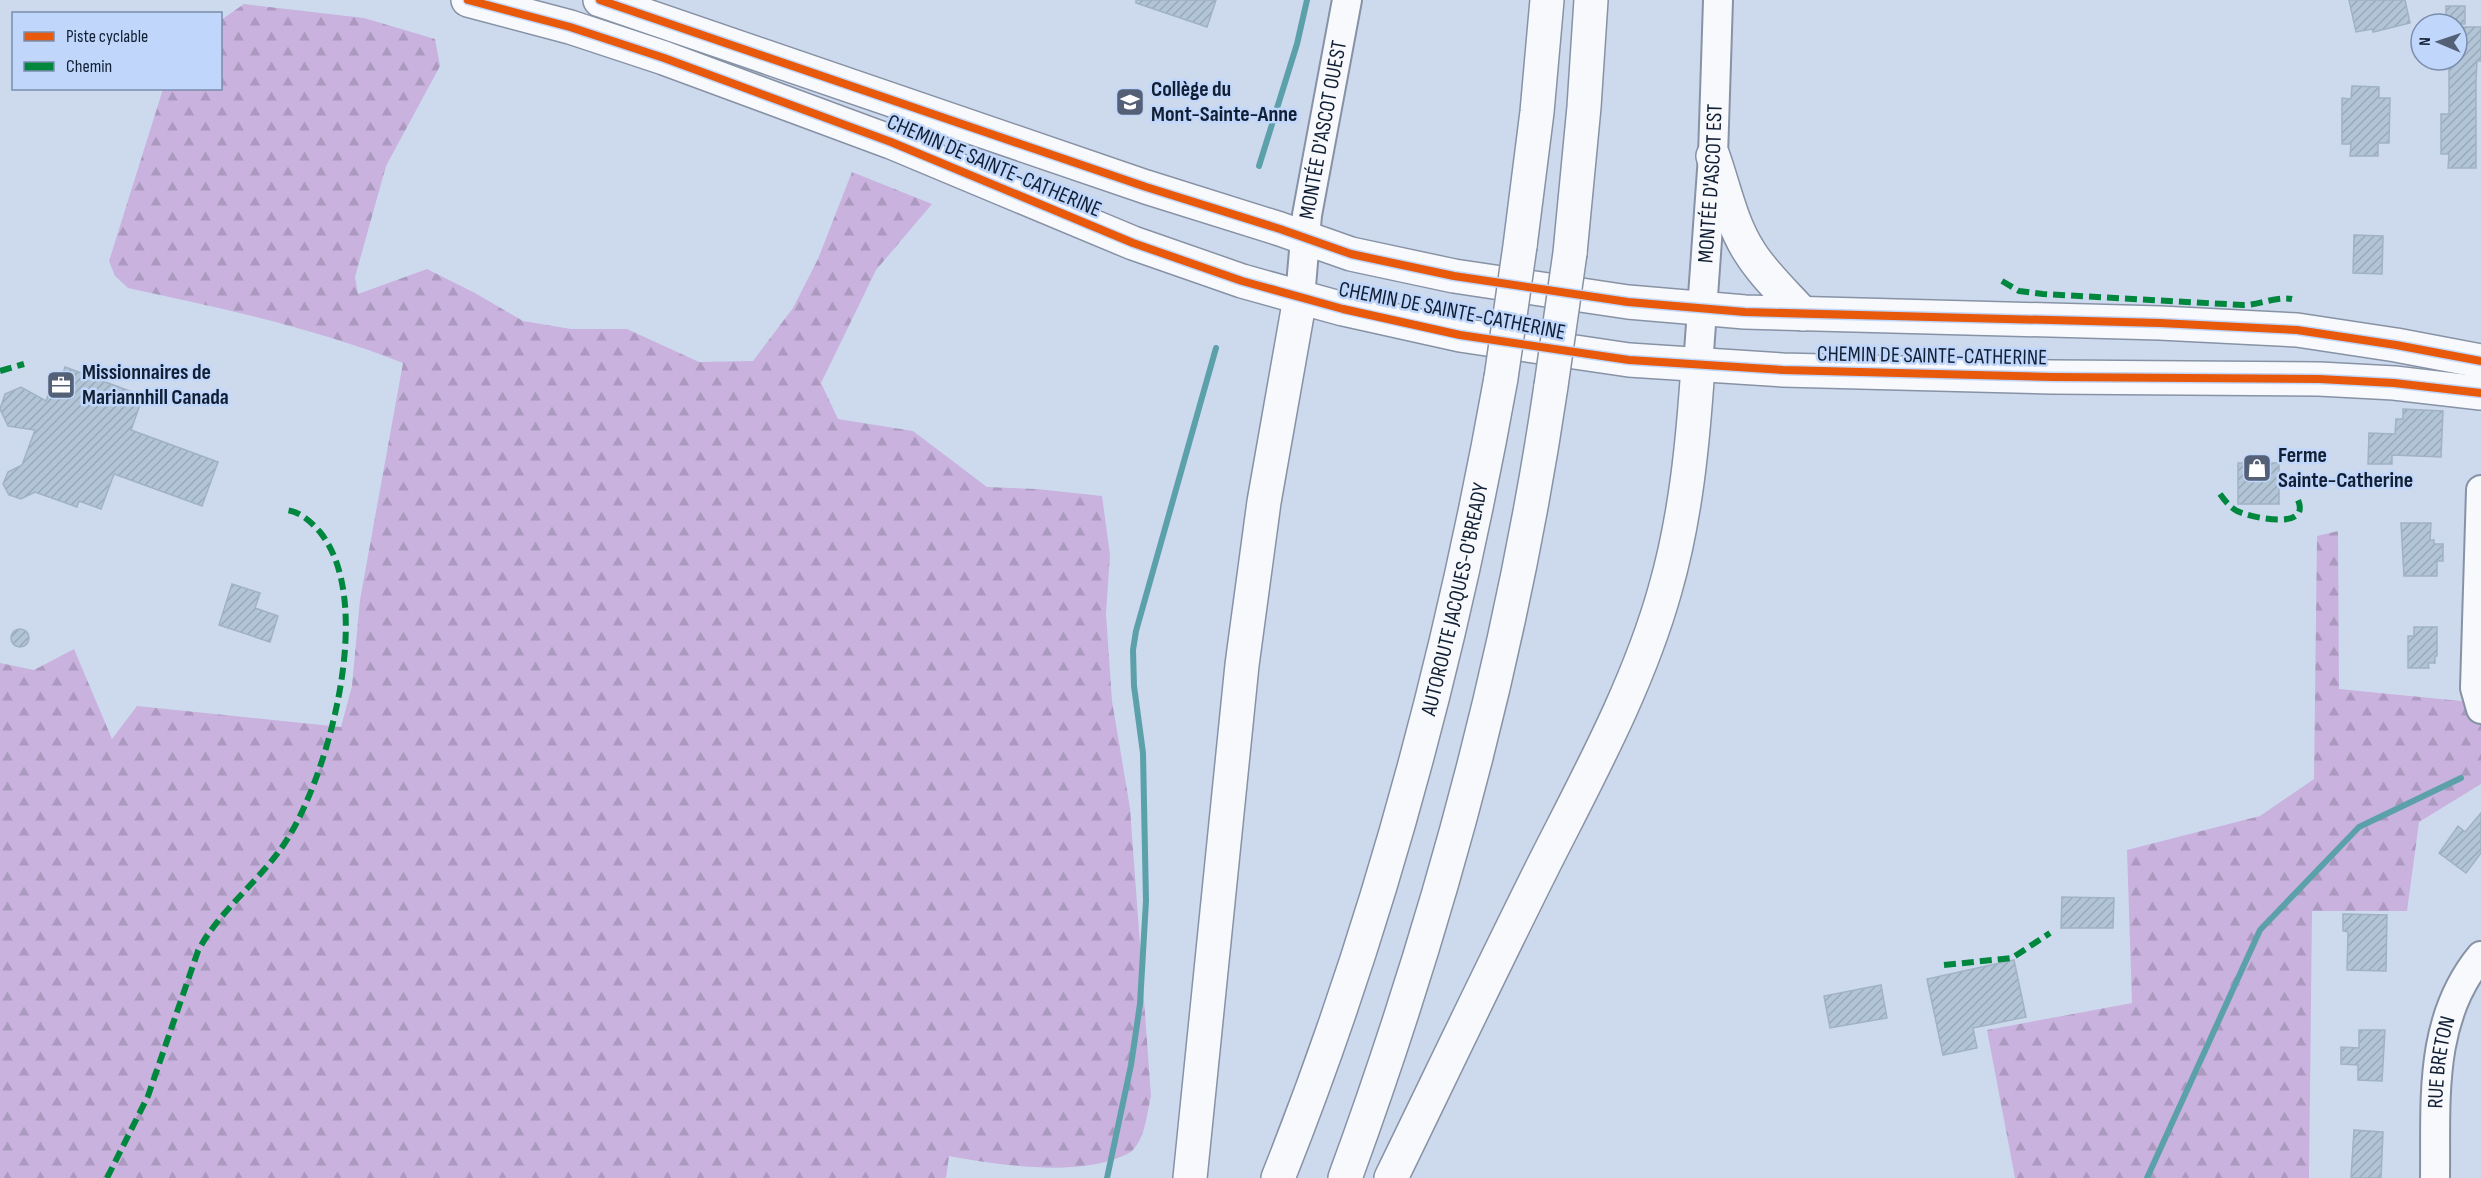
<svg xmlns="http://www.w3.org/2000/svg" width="2481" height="1178" font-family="'Sofia Sans Condensed',sans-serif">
	<defs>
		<pattern id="forest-firs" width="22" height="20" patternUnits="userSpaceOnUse" patternTransform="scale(1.5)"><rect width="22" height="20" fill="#c9b2de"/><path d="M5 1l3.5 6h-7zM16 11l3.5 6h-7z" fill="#ac99bf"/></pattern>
		<pattern id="building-hatch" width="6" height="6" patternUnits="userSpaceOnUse" patternTransform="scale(1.5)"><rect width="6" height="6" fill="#b2c5d7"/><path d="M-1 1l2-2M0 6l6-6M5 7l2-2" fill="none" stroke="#98a9b9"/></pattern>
	</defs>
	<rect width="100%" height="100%" fill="#cddaee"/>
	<g fill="url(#forest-firs)">
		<path d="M 244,4 L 364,18 L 435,39 L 440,66 L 386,166 L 355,277 L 358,294 L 427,269 L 475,293 L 523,321 L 571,329 L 627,329 L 699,362 L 753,361 L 793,308 L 818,259 L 852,172 L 932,204 L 876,270 L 821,383 L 838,419 L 913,431 L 987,487 L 1037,489 L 1102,496 L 1110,555 L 1106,614 L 1112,701 L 1130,808 L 1151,1096 C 1147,1113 1145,1140 1131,1152 C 1085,1178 1002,1166 949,1156 L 946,1178 L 0,1178 L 0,663 L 34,670 L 74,649 L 112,739 L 137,706 L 341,727 L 352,686 L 360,600 L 403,363 C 314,328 221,308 128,288 L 115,276 L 109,261 L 163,89 L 220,88 L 221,20 Z"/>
		<path d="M 2338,531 L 2339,689 L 2481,703 L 2481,784 L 2419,822 L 2407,911 L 2312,911 L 2309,1178 L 2015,1178 L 1987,1030 L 2132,1003 L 2127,850 L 2260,816 L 2314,779 L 2317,536 Z"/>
	</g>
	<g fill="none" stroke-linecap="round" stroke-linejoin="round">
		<g stroke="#5ca1aa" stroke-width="6">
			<path d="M 1259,166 L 1297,44 L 1307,0"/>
			<path d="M 1107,1178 L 1131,1065 L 1140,1004 L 1146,901 L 1143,753 L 1134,686 L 1133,650 L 1136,631 L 1216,348"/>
			<path d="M 2147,1178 L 2260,930 L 2359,827 L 2461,778"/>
		</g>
	</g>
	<g fill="url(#building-hatch)" stroke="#a0b2c4" stroke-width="1.5">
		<path d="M 1136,0 L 1216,0 L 1207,27 L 1136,3 Z"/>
		<path d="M 2349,0 L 2405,0 L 2410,23 L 2373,32 L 2372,29 L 2356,32 Z"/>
		<rect x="2446" y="6" width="19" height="18"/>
		<path d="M 2457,27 L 2481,27 L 2481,61 L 2477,61 L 2476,81 L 2476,168 L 2448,168 L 2449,154 L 2441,154 L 2441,114 L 2449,114 L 2449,60 L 2457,60 Z"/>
		<path d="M 2352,86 L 2379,87 L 2379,98 L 2390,98 L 2389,143 L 2378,143 L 2378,156 L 2350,156 L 2351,144 L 2342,144 L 2342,98 L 2351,99 Z"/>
		<path d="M 2354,235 L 2383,236 L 2382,274 L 2353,273 Z"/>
		<path d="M 65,367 L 143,396 L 131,430 L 218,462 L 202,506 L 114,474 L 101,509 L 79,501 L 77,507 L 35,492 L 21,499 L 9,495 L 3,484 L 8,472 L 22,465 L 35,430 L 8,426 L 0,409 L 5,394 L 21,387 L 46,401 L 55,377 L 61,379 Z"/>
		<path d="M 2403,409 L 2443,411 L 2441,457 L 2392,455 L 2392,464 L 2368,464 L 2369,433 L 2395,434 L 2396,419 L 2403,419 Z"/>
		<rect x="2238" y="463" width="41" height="41"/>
		<path d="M 2401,523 L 2431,523 L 2430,540 L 2434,540 L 2434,544 L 2443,544 L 2443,561 L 2437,561 L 2437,576 L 2404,576 Z"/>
		<path d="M 232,584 L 260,593 L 255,608 L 278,616 L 270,642 L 219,625 Z"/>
		<path d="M 2414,627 L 2437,627 L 2437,656 L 2435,656 L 2435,663 L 2428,663 L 2429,668 L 2408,668 L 2408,636 L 2414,636 Z"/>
		<circle cx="20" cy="638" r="9"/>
		<path d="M 2481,813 L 2481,853 L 2466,873 L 2439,853 L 2458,826 L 2465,832 Z"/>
		<path d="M 2062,897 L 2114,898 L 2113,928 L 2061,928 Z"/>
		<path d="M 2343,914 L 2387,915 L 2386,971 L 2347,970 L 2348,932 L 2343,931 Z"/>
		<path d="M 2014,960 L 2026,1017 L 1973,1028 L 1977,1048 L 1943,1055 L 1927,979 Z"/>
		<path d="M 1881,985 L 1887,1018 L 1830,1028 L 1824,996 Z"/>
		<path d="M 2359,1030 L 2385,1030 L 2382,1081 L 2358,1080 L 2358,1065 L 2341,1064 L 2341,1047 L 2359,1048 Z"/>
		<path d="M 2354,1130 L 2383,1132 L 2381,1178 L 2351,1178 Z"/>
	</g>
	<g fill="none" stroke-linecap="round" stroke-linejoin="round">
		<g stroke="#8792a5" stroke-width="32">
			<g id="minor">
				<path id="s1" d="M 1300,298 L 1307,215 L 1347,0"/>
				<path id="s2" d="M 1698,366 L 1713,156 L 1718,0"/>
				<path d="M 2481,490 L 2475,688 L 2481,709"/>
				<path id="s3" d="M 2435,1178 C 2436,1101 2428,1020 2481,956"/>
			</g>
		</g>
		<g stroke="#8792a5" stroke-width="36">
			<g id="major">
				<path d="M 468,0 L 570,27 L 664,58 L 891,142 L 1133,243 L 1242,281 L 1343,309 L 1460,335 L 1629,360 L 1783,370 L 2052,377 L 2319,379 L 2394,383 L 2481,393"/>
				<path d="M 600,0 L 1146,187 L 1280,229 L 1351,254 L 1454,276 L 1628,302 L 1745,312 L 2160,323 L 2297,330 L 2396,345 L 2481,361"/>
				<path d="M 1713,156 C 1724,187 1731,223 1749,251 C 1763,274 1785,294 1803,314"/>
			</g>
		</g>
		<g stroke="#8792a5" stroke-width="36">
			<g id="highway">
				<path d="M 1520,246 L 1537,112 L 1547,0"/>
				<path d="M 1570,253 L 1584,107 L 1591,0"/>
				<path d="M 1190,1178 L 1242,665 L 1264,502 L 1300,298"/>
				<path id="s4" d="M 1278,1178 C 1381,920 1452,651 1501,378"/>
				<path d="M 1345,1178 C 1439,921 1511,657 1551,386"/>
				<path d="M 1391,1178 C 1442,1073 1492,968 1544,864 C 1589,775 1638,686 1665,590 C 1686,517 1693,441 1698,366"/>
			</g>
		</g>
		<use href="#minor" stroke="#f8f9fc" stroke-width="28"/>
		<use href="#major" stroke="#f8f9fc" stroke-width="33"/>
		<use href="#highway" stroke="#f8f9fc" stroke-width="33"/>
		<g stroke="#8792a5" stroke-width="36" stroke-linecap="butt">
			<g id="highway-bridge">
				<path d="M 1501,378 L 1520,246"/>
				<path d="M 1551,386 L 1570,253"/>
			</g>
		</g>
		<use href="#highway-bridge" stroke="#f8f9fc" stroke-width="33"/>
		<g stroke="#00873e" stroke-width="6" stroke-dasharray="12 6" stroke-linecap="butt">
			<path d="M 2002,281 L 2019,291 L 2043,294 L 2243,305 C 2260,305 2276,296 2292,299"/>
			<path d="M 0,371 L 24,364"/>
			<path d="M 2220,494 C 2225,501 2230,507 2237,511 C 2252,518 2316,532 2296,496"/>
			<path d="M 1944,965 L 2012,958 L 2050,933"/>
			<path d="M 107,1178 L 148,1096 L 198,951 C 221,907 266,877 291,833 C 331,764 375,600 320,532 C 310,521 301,512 286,510"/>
		</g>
		<g stroke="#c0d7fb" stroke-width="11">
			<g id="cycleway">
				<path d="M 468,0 L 570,27 L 664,58 L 891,142 L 1133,243 L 1242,281 L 1343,309 L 1460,335 L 1629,360 L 1783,370 L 2052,377 L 2319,379 L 2394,383 L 2481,393"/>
				<path d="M 600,0 L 1146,187 L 1280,229 L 1351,254 L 1454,276 L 1628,302 L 1745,312 L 2160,323 L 2297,330 L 2396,345 L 2481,361"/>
			</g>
		</g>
		<use href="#cycleway" stroke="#e8590c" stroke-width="8"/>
	</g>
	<defs>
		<g id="school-square" transform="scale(1.5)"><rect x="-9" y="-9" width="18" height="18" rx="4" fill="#536076" stroke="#c0d7fb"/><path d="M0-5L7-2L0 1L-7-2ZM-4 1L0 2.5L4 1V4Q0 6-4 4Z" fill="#fff"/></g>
		<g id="office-square" transform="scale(1.5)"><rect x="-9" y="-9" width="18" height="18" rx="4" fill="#536076" stroke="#c0d7fb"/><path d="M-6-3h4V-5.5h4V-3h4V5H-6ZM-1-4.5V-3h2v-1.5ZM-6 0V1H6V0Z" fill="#fff"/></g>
		<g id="shop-square" transform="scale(1.5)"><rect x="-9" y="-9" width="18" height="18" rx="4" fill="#536076" stroke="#c0d7fb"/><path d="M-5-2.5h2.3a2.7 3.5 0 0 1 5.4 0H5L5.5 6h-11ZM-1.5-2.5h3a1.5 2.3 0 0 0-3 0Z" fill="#fff"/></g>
	</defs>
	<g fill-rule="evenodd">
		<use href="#school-square" x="1130" y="102"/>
		<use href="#office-square" x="61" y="385"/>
		<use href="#shop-square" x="2257" y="468"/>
	</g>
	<g text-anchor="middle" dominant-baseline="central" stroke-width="5" stroke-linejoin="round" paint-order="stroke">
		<g font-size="22" font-weight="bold" fill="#111f35" stroke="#c0d7fb" text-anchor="start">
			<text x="1151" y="89">Collège du<tspan x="1151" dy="25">Mont-Sainte-Anne</tspan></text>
			<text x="82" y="372">Missionnaires de<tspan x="82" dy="25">Mariannhill Canada</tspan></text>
			<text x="2278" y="455">Ferme<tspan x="2278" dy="25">Sainte-Catherine</tspan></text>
		</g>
		<g font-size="22" fill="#111f35" stroke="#c0d7fb">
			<text stroke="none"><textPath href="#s1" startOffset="170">MONTÉE D'ASCOT OUEST</textPath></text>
			<text transform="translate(994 166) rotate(23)">CHEMIN DE SAINTE-CATHERINE</text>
			<text stroke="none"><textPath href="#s2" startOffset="183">MONTÉE D'ASCOT EST</textPath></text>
			<text transform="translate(1452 311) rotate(11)">CHEMIN DE SAINTE-CATHERINE</text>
			<text transform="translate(1932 356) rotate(1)">CHEMIN DE SAINTE-CATHERINE</text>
			<text stroke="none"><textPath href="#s4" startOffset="606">AUTOROUTE JACQUES-O'BREADY</textPath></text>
			<text stroke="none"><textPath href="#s3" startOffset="116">RUE BRETON</textPath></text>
		</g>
	</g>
	<rect x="12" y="12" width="210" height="78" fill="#c0d7fb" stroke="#7a8dac" stroke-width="1.5"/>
	<rect x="24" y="32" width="30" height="9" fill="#e8590c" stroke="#7a8dac" stroke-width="1.5"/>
	<text x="66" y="42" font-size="18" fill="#111f35">Piste cyclable</text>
	<rect x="24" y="62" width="30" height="9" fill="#00873e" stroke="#7a8dac" stroke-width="1.5"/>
	<text x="66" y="72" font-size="18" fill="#111f35">Chemin</text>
	<g transform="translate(2439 42) rotate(272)"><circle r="28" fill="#c0d7fb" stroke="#7a8dac" stroke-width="1.5"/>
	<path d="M0-4.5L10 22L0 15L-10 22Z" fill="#536076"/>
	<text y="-9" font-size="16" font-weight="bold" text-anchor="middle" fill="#111f35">N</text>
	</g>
</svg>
